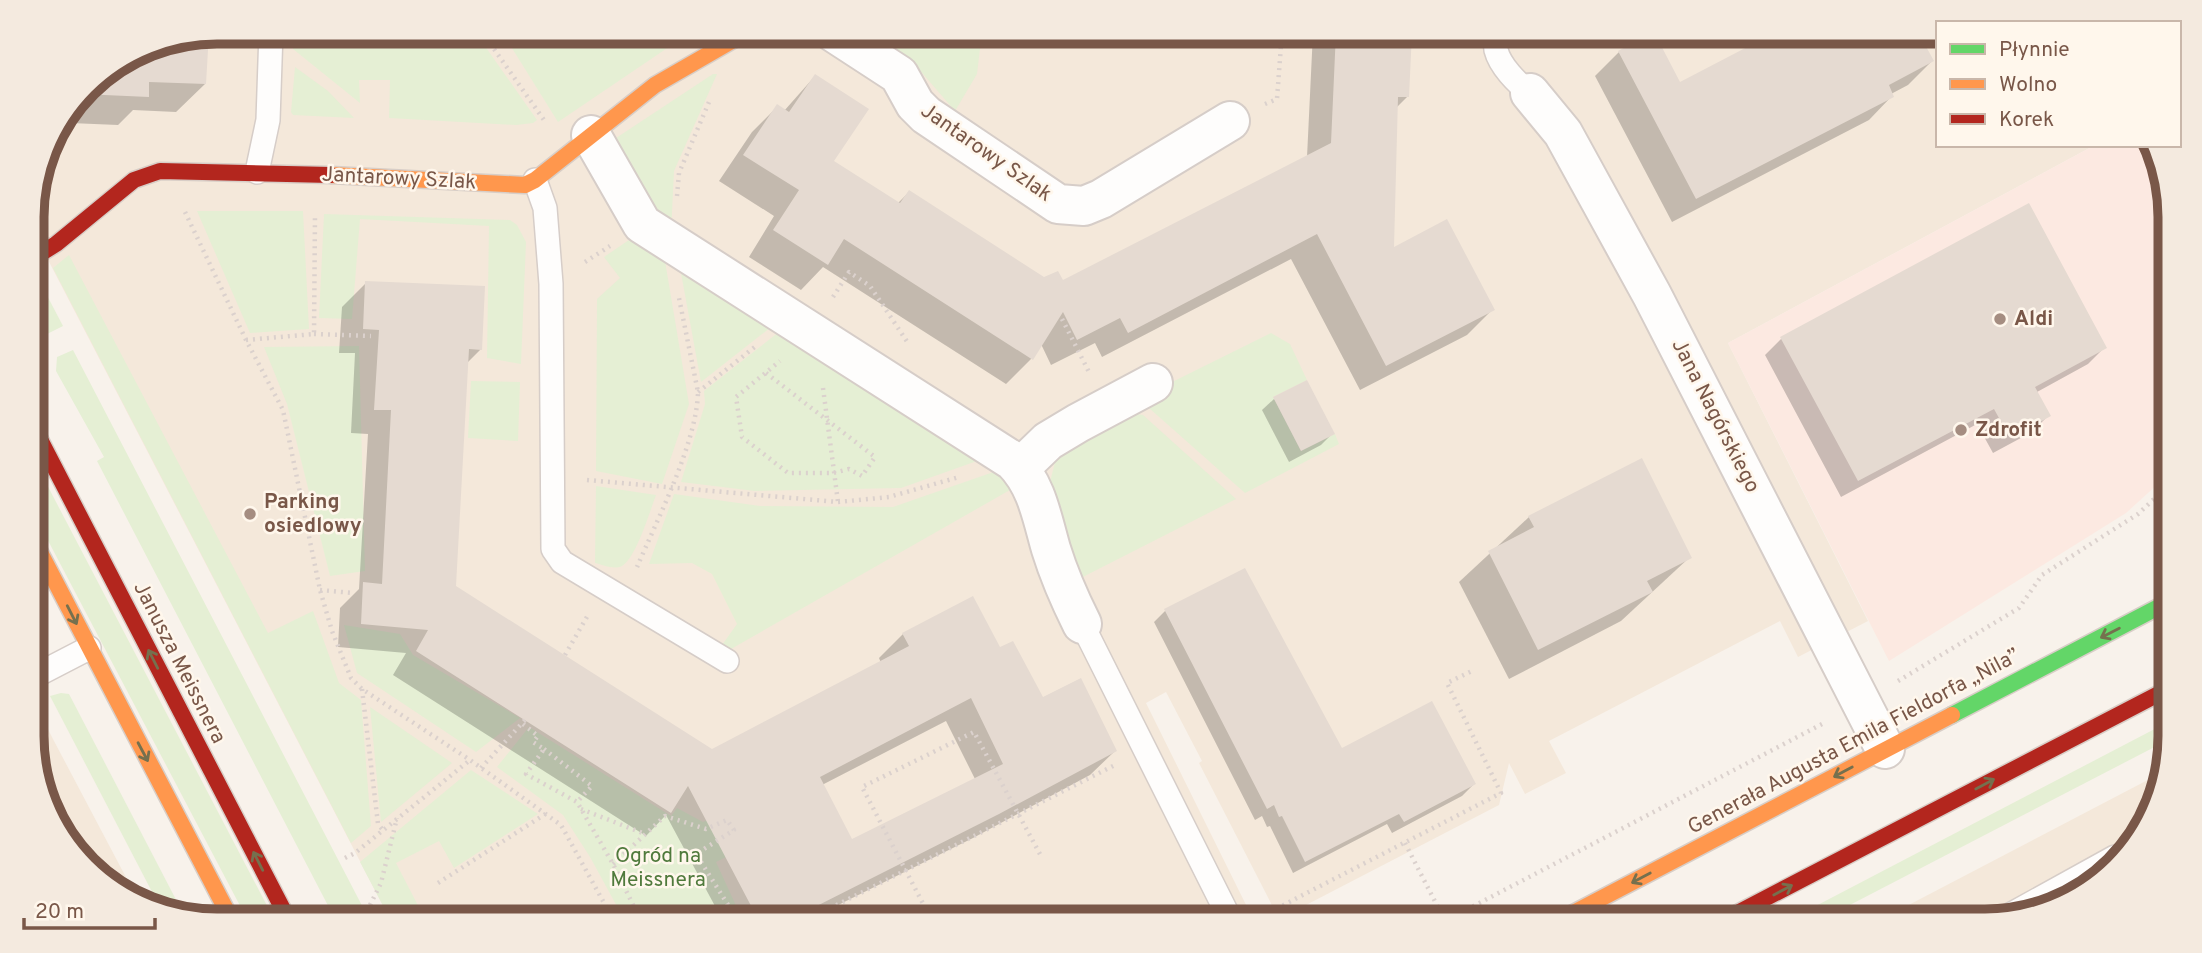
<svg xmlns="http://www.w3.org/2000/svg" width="2202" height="953" font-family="Overpass,sans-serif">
	<rect width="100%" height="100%" fill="#f8f2eb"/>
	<g fill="#f4e8da">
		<path d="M 217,32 L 1938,32 L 1938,145 L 2095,145 L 1728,343 L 1868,621 L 1798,657 L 1780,621 L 1549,741 L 1566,773 L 1525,794 L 1509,763 L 1499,805 L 1279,919 L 1199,763 L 1202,761 L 1166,692 L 1146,703 L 1254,921 L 391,921 L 32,229 L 32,204 L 50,135 L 94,78 L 146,45 Z"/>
		<path d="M 33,700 L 54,741 L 139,902 L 70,849 L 33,761 Z"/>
		<path d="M 2163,772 L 2157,807 L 2088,890 L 1997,921 L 1878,921 Z"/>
	</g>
	<path fill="#fce9e1" d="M 2095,145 L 2149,145 L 2169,192 L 2170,473 L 2126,513 L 1889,661 L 1728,343 Z"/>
	<g fill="#e5efd4">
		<path d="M 294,32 L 475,32 L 537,120 L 533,123 L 516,125 L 389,118 L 390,80 L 359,80 L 360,103 L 293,49 Z"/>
		<path d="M 502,32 L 691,32 L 558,122 Z"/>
		<path d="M 868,32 L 982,32 L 977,74 L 955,111 L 911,60 Z"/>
		<path d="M 295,67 L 328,91 L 354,118 L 293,115 L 291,112 Z"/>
		<path d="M 713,74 L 717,74 L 674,171 L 671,233 L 607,144 Z"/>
		<path d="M 197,211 L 303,211 L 309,329 L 250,333 Z"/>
		<path d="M 324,214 L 510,220 L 517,225 L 526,242 L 521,364 L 487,358 L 489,226 L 360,219 L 352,319 L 319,318 Z"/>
		<path d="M 632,238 L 663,249 L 689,404 L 662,484 L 596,471 L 597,299 L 620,278 L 604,257 Z"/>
		<path d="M 69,255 L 268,633 L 313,611 L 339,683 L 361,700 L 371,826 L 351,843 L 53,268 Z"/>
		<path d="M 679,262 L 775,324 L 701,382 Z"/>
		<path d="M 41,284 L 63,326 L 33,341 L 32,292 Z"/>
		<path d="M 784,328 L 991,456 L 901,488 L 755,491 L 681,482 L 705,404 L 704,391 Z"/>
		<path d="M 1271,333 L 1290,344 L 1307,380 L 1273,397 L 1301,451 L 1335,434 L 1339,444 L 1245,493 L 1149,408 L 1154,404 L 1154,391 Z"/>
		<path d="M 359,346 L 365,571 L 330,576 L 287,404 L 264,347 Z"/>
		<path d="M 73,350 L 370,921 L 336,921 L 97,461 L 104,457 L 56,371 L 57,357 Z"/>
		<path d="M 471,381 L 520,382 L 518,441 L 468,438 Z"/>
		<path d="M 1137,414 L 1143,415 L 1236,499 L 1073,582 L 1046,498 L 1055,462 L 1053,457 Z"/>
		<path d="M 32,456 L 275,921 L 248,921 L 33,512 Z"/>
		<path d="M 1005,468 L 1017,486 L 731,649 L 722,645 L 737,624 L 712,574 L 692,563 L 649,564 L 674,494 L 760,506 L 893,507 Z"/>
		<path d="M 596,486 L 656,495 C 650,511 636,558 622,566 C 614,570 603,565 595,563 Z"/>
		<path d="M 344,625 L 400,634 L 413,655 L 520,718 L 476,752 L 357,673 Z"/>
		<path d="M 61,693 L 69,694 L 184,915 L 162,911 L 50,696 Z"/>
		<path d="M 370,707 L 452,763 L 381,822 Z"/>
		<path d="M 2170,721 L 2170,739 L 1819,921 L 1787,921 Z"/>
		<path d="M 529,727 L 671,816 L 677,808 L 703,822 L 737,807 L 756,842 L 716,862 L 743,921 L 625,921 L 590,857 L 563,815 L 497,767 Z"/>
		<path d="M 471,770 L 538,814 L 454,868 L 439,841 L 396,863 L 426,921 L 391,921 L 360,862 Z"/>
	</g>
	<g fill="#0003" fill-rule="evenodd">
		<path d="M 1313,32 L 1410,32 L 1408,96 L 1396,108 L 1392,250 L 1493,309 L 1467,335 L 1360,390 L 1291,259 L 1102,357 L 1095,343 L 1051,365 L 1041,344 L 1031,359 L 1006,384 L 823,267 L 801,290 L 749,257 L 774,216 L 719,181 L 752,132 L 777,107 L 784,111 L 815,76 L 832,162 L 897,204 L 909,192 L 1044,279 L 1062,283 L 1307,157 Z"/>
		<path d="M 1761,32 L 1916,32 L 1932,61 L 1908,85 L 1891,94 L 1892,96 L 1869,120 L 1672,222 L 1595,76 L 1619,52 L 1679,84 L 1746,49 L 1745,47 Z"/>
		<path d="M 146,45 L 205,84 L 176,112 L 133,110 L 118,125 L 70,123 L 70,109 L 94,78 Z"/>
		<path d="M 366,283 L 481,349 L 466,364 L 455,587 L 712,751 L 881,663 L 879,658 L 903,634 L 1000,650 L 1043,699 L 1115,751 L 1090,775 L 973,838 L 806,921 L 723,921 L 666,815 L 646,836 L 393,675 L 406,653 L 338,647 L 340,608 L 359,589 L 368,434 L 351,433 L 355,353 L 339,353 L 342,307 ZM 946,721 L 975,779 L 852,842 L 822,785 Z"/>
		<path d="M 1782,338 L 2105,347 L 2088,364 L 2037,392 L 2049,415 L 2032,432 L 1993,453 L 1977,424 L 1841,497 L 1765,355 Z"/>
		<path d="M 1274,399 L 1333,433 L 1321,445 L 1289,462 L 1262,410 Z"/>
		<path d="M 1529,517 L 1690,557 L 1621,621 L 1509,679 L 1459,582 Z"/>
		<path d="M 1166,610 L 1341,750 L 1474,784 L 1462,796 L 1392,833 L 1387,824 L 1293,873 L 1270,826 L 1267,827 L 1262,816 L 1255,820 L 1154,622 Z"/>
	</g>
	<g fill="#e5dad1" fill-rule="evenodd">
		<path d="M 1336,32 L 1412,32 L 1409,97 L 1398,97 L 1394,247 L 1447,219 L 1495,310 L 1386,366 L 1317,234 L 1128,333 L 1120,318 L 1077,340 L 1063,312 L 1033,360 L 844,239 L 828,265 L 773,230 L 799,190 L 743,155 L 777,104 L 789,112 L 815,74 L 869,109 L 834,161 L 900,203 L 909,190 L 1044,277 L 1058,271 L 1063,280 L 1331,143 Z"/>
		<path d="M 1654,32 L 1680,82 L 1776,32 L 1918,32 L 1934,61 L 1889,85 L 1894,97 L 1696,199 L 1618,51 Z"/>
		<path d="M 209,33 L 206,84 L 149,82 L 149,97 L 82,94 L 94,78 L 146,45 Z"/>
		<path d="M 2029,203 L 2107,348 L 2035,387 L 2051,416 L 2010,438 L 1994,409 L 1858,481 L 1780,337 Z"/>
		<path d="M 365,281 L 485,286 L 482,350 L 469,349 L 456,586 L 712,749 L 909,646 L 902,633 L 973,596 L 1000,647 L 1013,641 L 1043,697 L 1081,678 L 1117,751 L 999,814 L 787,921 L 759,921 L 688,786 L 671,813 L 416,651 L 428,630 L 361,624 L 363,582 L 382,584 L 391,410 L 374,410 L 379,330 L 363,329 ZM 971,698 L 1003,764 L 852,839 L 820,777 Z"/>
		<path d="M 1307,380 L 1335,434 L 1301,451 L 1273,397 Z"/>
		<path d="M 1642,458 L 1692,558 L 1647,581 L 1653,592 L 1538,650 L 1488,551 L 1534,527 L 1528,516 Z"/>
		<path d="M 1245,568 L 1342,748 L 1432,701 L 1476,784 L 1404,822 L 1399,814 L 1305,862 L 1282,816 L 1279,817 L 1274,805 L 1267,809 L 1164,609 Z"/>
	</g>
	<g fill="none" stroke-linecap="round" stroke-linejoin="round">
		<g stroke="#d6cdc8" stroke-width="26">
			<g id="lane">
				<path d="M 1496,32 C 1496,37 1495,44 1496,50 C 1500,66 1517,83 1530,93"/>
				<path d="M 257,172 L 268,120 L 271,32"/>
				<path d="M 535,180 L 545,208 L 551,284 L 553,549 L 562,562 L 727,661"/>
				<path d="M 1082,624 L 1231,921"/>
				<path d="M 33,677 L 89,648"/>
				<path d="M 2001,920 L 2115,857"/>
			</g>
		</g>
		<g stroke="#d6cdc8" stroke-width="42">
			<g id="street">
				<path d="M 833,32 L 899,75 L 915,104 L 926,115 L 1058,204 L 1084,206 L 1101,199 L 1230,121"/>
				<path d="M 1530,93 L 1563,133 L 1652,295 L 1885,749"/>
				<path d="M 591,135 L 642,224 L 1013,461 C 1037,485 1042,518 1051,549 C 1059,575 1070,600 1082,624"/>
				<path d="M 1020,468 L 1048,441 L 1078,423 L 1153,383"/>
			</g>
		</g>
		<g stroke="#d8cec7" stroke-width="19">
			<path id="fast" d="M 1952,715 L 2170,601"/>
		</g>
		<g stroke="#d8cec7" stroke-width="19">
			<g id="slow">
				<path d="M 331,175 L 525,185 L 535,180 L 655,85 L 747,32"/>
				<path d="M 33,539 L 232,921"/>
				<path d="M 1558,921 L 1952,715"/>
			</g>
		</g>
		<g stroke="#d8cec7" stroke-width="19">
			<g id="jam">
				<path d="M 32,259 L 56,244 L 134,180 L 160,171 L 331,175"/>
				<path d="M 32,424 L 289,921"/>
				<path d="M 1722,921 L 2170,688"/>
			</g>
		</g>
		<g stroke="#dbd1cd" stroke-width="4.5" stroke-dasharray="2 5" stroke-linecap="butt">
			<path d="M 482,32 L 544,120"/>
			<path d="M 1265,104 L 1277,99 L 1282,32"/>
			<path d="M 677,196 L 679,173 L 709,102"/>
			<path d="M 185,212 L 246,340 L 283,410 L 320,590 L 332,631 L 351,678 L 362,689 L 470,760 L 561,825 L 614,921"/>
			<path d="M 585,262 L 610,246"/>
			<path d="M 833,297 L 849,272 L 870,286 L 908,343"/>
			<path d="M 1062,319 L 1089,372"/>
			<path d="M 314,334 L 371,336"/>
			<path d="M 246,340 L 314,334 L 315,214"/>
			<path d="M 766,373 L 875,457 L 862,476 L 849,469 L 833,473 L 788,473 L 742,437 L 736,397 L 780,361"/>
			<path d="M 823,388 L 838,502"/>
			<path d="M 698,392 L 756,346"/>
			<path d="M 587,480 L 838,502 L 889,497 L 959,477"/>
			<path d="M 637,567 C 657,520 697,442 698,392 L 679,298"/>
			<path d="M 320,590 L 353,593"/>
			<path d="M 565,655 L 588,615"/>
			<path d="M 1898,681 L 2019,608 L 2042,575 L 2138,514 L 2170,484"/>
			<path d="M 362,689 L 378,824 L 382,829"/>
			<path d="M 523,724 L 538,736 L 533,742 L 544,749 L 526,774 L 577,802 L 613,864 L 641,921"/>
			<path d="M 544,749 L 592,786 L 577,802"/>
			<path d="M 481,768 L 525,720"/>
			<path d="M 581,809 L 645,834"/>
			<path d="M 1405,843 L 1445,921 L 1824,723"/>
			<path d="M 345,858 L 355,853 L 470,760"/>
			<path d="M 613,864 L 665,816 L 706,829 L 727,820 L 734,830 L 696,854 L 735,916 L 723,921"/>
			<path d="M 438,883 L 547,813"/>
			<path d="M 370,905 L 381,883 L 397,818"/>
			<path d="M 929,915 L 862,787 L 974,732 L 1041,856"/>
			<path d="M 1264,915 L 1501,793 L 1447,683 L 1474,670"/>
			<path d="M 805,921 L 1117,764"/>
		</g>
		<use href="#lane" stroke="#fefdfc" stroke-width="23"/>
		<use href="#street" stroke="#fefdfc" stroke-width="38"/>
		<use href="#fast" stroke="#63d668" stroke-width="16"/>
		<use href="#slow" stroke="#ff974d" stroke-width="16"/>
		<use href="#jam" stroke="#b3261e" stroke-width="16"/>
	</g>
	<defs><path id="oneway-shaft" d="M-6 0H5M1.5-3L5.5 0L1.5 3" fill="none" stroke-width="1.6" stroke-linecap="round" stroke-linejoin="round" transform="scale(1.75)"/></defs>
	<g stroke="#75704e">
		<use href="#oneway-shaft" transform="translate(72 615) rotate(63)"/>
		<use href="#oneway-shaft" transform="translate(2110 633) rotate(153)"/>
		<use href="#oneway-shaft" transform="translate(153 659) rotate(-117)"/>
		<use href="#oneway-shaft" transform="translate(143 752) rotate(62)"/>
		<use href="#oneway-shaft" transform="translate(1843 772) rotate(152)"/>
		<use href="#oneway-shaft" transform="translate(1985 784) rotate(-28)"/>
		<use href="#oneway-shaft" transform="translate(258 861) rotate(-117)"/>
		<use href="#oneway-shaft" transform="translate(1641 878) rotate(152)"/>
		<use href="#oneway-shaft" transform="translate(1783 890) rotate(-28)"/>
	</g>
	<g fill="#a58d81" stroke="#fff7ec" stroke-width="2.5">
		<circle cx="2000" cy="319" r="7"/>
		<circle cx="1961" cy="430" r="7"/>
		<circle cx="250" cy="514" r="7"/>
	</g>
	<g text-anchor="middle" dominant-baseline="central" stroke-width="5" stroke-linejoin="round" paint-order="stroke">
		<g font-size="21" fill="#795748" stroke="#fff7ec">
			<text transform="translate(986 153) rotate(35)">Jantarowy Szlak</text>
			<text transform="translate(399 179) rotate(3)">Jantarowy Szlak</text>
			<text transform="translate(1715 416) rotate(63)">Jana Nagórskiego</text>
			<text transform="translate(179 663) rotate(63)">Janusza Meissnera</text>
			<text transform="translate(1854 742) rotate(-28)">Generała Augusta Emila Fieldorfa „Nila”</text>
		</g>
		<g font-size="21" font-weight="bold" fill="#795748" stroke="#fff7ec" text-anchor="start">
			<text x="2014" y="319">Aldi</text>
			<text x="1975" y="430">Zdrofit</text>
			<text x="264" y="502">Parking<tspan x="264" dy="24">osiedlowy</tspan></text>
		</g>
		<g font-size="21" fill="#507a3c" stroke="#fff7ec">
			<text x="658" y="856">Ogród na<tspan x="658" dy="24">Meissnera</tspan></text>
		</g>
	</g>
	<path d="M0 0H2202V953H0ZM217 44H1985A173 173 0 0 1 2158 217V736A173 173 0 0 1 1985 909H217A173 173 0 0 1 44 736V217A173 173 0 0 1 217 44Z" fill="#f4eadf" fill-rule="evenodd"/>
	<path fill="none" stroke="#795748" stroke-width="9" d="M217 44H1985A173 173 0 0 1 2158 217V736A173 173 0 0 1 1985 909H217A173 173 0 0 1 44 736V217A173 173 0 0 1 217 44Z"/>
	<rect x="1936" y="21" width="245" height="126" fill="#fff7ec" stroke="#c9b7aa" stroke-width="2"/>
	<rect x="1950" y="44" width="35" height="10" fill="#63d668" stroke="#c9b7aa" stroke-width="2"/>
	<text x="1999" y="56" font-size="21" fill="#795748">Płynnie</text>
	<rect x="1950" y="79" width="35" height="10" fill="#ff974d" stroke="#c9b7aa" stroke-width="2"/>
	<text x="1999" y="91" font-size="21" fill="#795748">Wolno</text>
	<rect x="1950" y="114" width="35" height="10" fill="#b3261e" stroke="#c9b7aa" stroke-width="2"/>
	<text x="1999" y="126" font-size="21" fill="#795748">Korek</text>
	<path d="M24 918v10h131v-10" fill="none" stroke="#795748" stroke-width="3.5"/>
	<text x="35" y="918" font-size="21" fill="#795748" stroke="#fff7ec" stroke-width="5" paint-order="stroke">20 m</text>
</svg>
